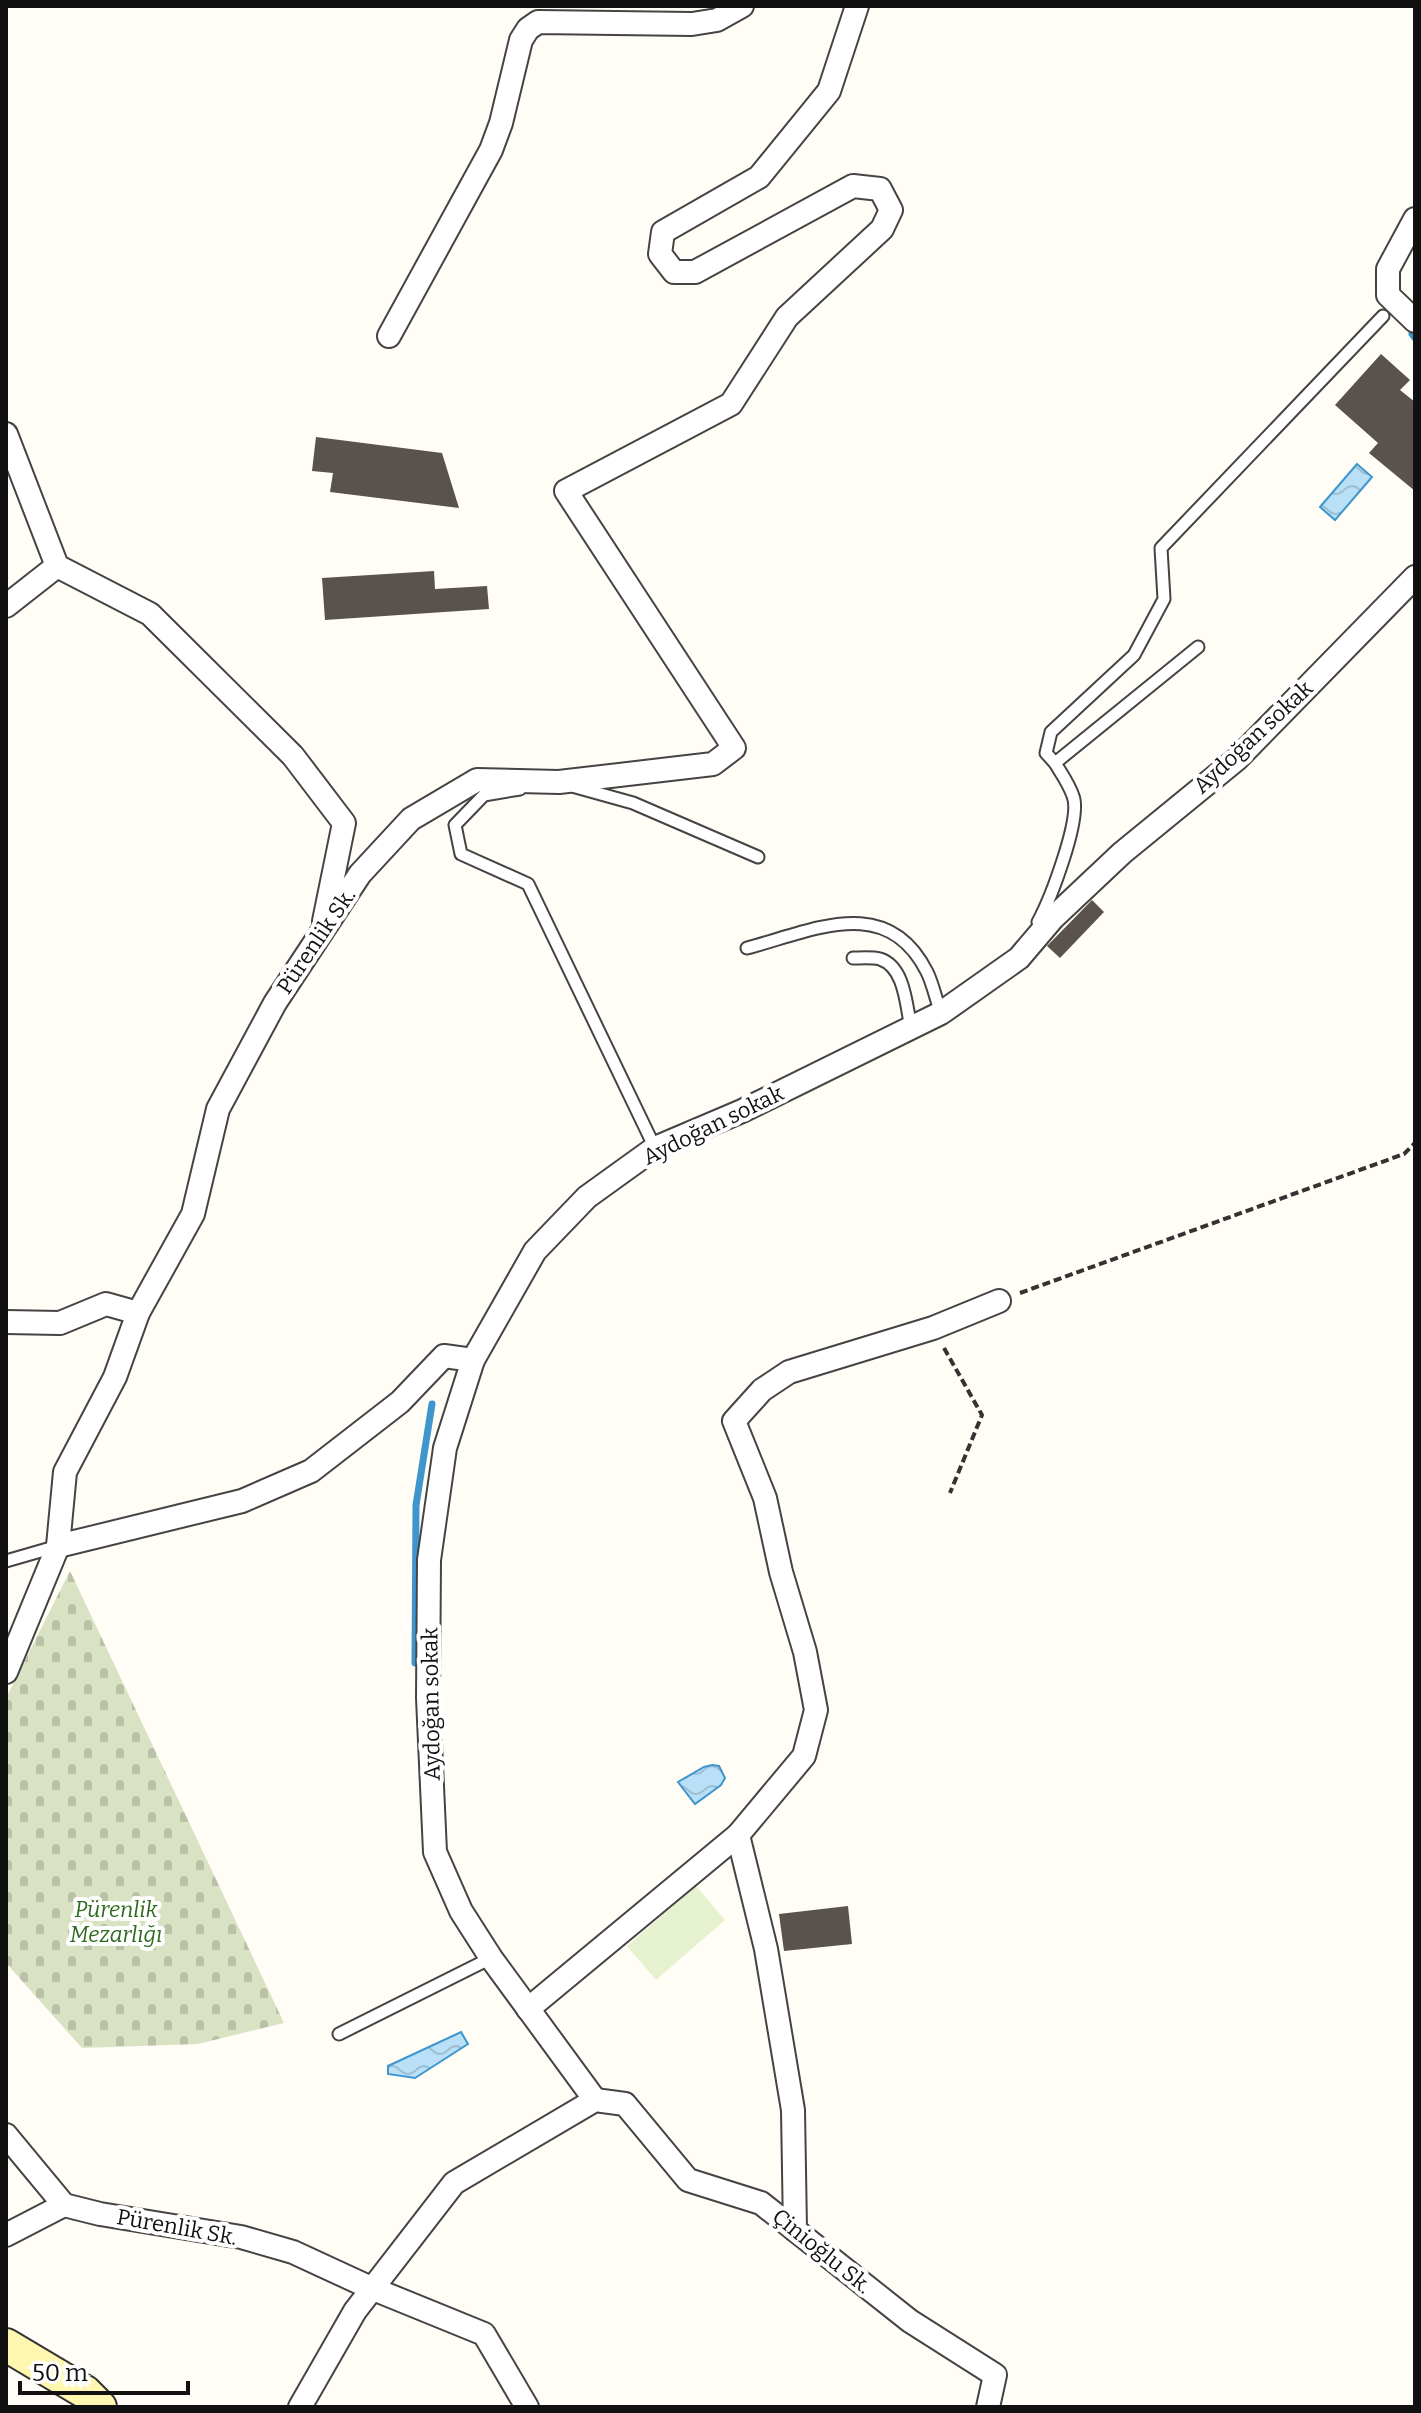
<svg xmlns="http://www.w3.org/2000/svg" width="1421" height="2413" font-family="Bitter,serif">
	<defs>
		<pattern id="cemetery-stones" width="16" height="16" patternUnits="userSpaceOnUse" patternTransform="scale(2)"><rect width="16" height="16" fill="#d9e3c4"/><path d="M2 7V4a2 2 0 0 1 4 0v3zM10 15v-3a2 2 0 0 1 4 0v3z" fill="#b9c2a7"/></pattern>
		<pattern id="water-waves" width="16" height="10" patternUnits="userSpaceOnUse" patternTransform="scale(2)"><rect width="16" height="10" fill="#b9e0f7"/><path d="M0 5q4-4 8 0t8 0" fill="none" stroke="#9ebfd3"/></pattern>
	</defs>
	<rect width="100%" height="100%" fill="#fffdf5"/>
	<path fill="url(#cemetery-stones)" d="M 70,1571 L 284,2023 L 198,2044 L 82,2048 L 6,1963 L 6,1698 Z"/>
	<path fill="#e6f2cf" d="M 696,1886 L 725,1920 L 656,1980 L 627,1946 Z"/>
	<g fill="url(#water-waves)" stroke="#3f96cf" stroke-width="2">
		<path d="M 1357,464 L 1372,477 L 1335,520 L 1320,507 Z"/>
		<path d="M 712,1765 L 719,1766 L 725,1778 L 721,1785 L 695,1804 L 678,1782 L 704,1767 Z"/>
		<path d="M 461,2032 L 468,2044 L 415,2078 L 388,2074 L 388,2066 Z"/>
	</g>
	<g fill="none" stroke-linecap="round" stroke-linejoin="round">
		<g stroke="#3f96cf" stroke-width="7">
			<path d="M 1412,334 L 1415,338"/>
			<path d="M 415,1663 L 416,1505 L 432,1404"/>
		</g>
	</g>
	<g fill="#5a524d">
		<path d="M 1381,354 L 1410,380 L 1400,390 L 1415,402 L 1415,491 L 1369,453 L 1378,443 L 1335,405 Z"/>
		<path d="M 316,437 L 442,453 L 459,508 L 330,492 L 333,473 L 312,471 Z"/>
		<path d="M 434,571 L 435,589 L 487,586 L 489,609 L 325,620 L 322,578 Z"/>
		<path d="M 1092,900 L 1104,912 L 1060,958 L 1047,946 Z"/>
		<path d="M 848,1906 L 852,1944 L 784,1951 L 779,1914 Z"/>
	</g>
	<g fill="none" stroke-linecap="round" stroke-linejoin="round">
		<g stroke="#444" stroke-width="15">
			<g id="lane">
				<path d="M 1055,763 L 1046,753 L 1051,732 L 1134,655 L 1164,599 L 1161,548 L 1383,316"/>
				<path d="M 572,786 L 633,803 L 758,857"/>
				<path d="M 520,789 L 484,795 L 455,825 L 461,854 L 528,884 L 655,1148"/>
				<path d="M 1038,922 C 1050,900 1082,818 1073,796 C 1069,784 1061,773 1055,763 L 1198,647"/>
				<path d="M 747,948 C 812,931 887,892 927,972 C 933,984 936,1000 941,1013"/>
				<path d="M 853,958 C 861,958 872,957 880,959 C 905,967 906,1005 911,1028"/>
				<path d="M 6,1561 L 58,1546"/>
				<path d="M 339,2034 L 491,1958"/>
			</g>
		</g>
		<g stroke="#444" stroke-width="26">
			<g id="street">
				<path d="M 1415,219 L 1388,269 L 1388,295 L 1415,321"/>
				<path d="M 389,336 L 491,150 L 501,123 L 521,40 L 528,29 L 538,22 L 692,24 L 717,20 L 742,6"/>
				<path d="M 6,434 L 57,566 L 150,614 L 293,756 L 344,823 L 324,921"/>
				<path d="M 6,606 L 57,566"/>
				<path d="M 6,1322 L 60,1323 L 106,1304 L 138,1313"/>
				<path d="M 58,1546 L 242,1501 L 311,1471 L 400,1402 L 444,1356 L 473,1360"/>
				<path d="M 6,1672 L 58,1546 L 65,1472 L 115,1377 L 138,1313 L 193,1214 L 218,1109 L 275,1003 L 360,874 L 411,819 L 477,780 L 559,782 L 713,764 L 734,748 L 566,491 L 731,404 L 787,317 L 882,229 L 891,210 L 880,189 L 853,186 L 695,272 L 674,272 L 660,254 L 663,232 L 759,177 L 829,91 L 857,6"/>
				<path d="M 738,1835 L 766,1949 L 793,2110 L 795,2230"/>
				<path d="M 528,2009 L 738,1835 L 804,1756 L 816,1710 L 805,1652 L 781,1572 L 765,1498 L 734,1421 L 762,1390 L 789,1372 L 933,1328 L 999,1301"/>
				<path d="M 595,2100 L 491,1958 L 461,1911 L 435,1852 L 428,1698 L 429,1560 L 445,1448 L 473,1360 L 535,1251 L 587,1197 L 655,1148 L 742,1111 L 941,1013 L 1019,958 L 1053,918 L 1122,853 L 1237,759 L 1415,577"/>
				<path d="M 6,2135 L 64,2205 L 100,2214 L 241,2237 L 293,2252 L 371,2288 L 484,2334 L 527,2407"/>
				<path d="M 6,2235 L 64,2205"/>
				<path d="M 300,2407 L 355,2311 L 454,2183 L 595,2100 L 625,2104 L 688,2180 L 761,2203 L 910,2321 L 995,2375 L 988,2407"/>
			</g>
		</g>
		<g stroke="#333" stroke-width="36">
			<path id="secondary" d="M 6,2345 L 85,2392 L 100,2407"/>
		</g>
		<g stroke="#333" stroke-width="4" stroke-dasharray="8 4" stroke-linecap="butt">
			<path d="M 1020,1293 L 1404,1154 L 1415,1143"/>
			<path d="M 944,1348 L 982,1415 L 950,1493"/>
		</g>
		<use href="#lane" stroke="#fff" stroke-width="11"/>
		<use href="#street" stroke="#fff" stroke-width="22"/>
		<use href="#secondary" stroke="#fff6b0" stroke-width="32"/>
	</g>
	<g text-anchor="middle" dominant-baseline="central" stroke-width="8" stroke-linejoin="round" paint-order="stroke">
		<g font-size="22" fill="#111" stroke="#fff">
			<text transform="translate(1253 737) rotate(-43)">Aydoğan sokak</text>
			<text transform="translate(316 941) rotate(-56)">Pürenlik Sk.</text>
			<text transform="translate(713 1125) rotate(-26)">Aydoğan sokak</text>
			<text transform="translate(431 1704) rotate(-91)">Aydoğan sokak</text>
			<text transform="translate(177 2227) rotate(10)">Pürenlik Sk.</text>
			<text transform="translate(822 2251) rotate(39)">Çinioğlu Sk.</text>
		</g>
		<g font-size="22" font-style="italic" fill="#2f6b1f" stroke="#fff">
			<text x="116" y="1909">Pürenlik<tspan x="116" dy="25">Mezarlığı</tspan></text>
		</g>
	</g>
	<rect width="1421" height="2413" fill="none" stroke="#111111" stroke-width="16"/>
	<path d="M20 2381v12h168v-12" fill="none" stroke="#111111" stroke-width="4"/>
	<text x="32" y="2381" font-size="24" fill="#111111" stroke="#ffffff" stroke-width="6" paint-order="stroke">50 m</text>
</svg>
